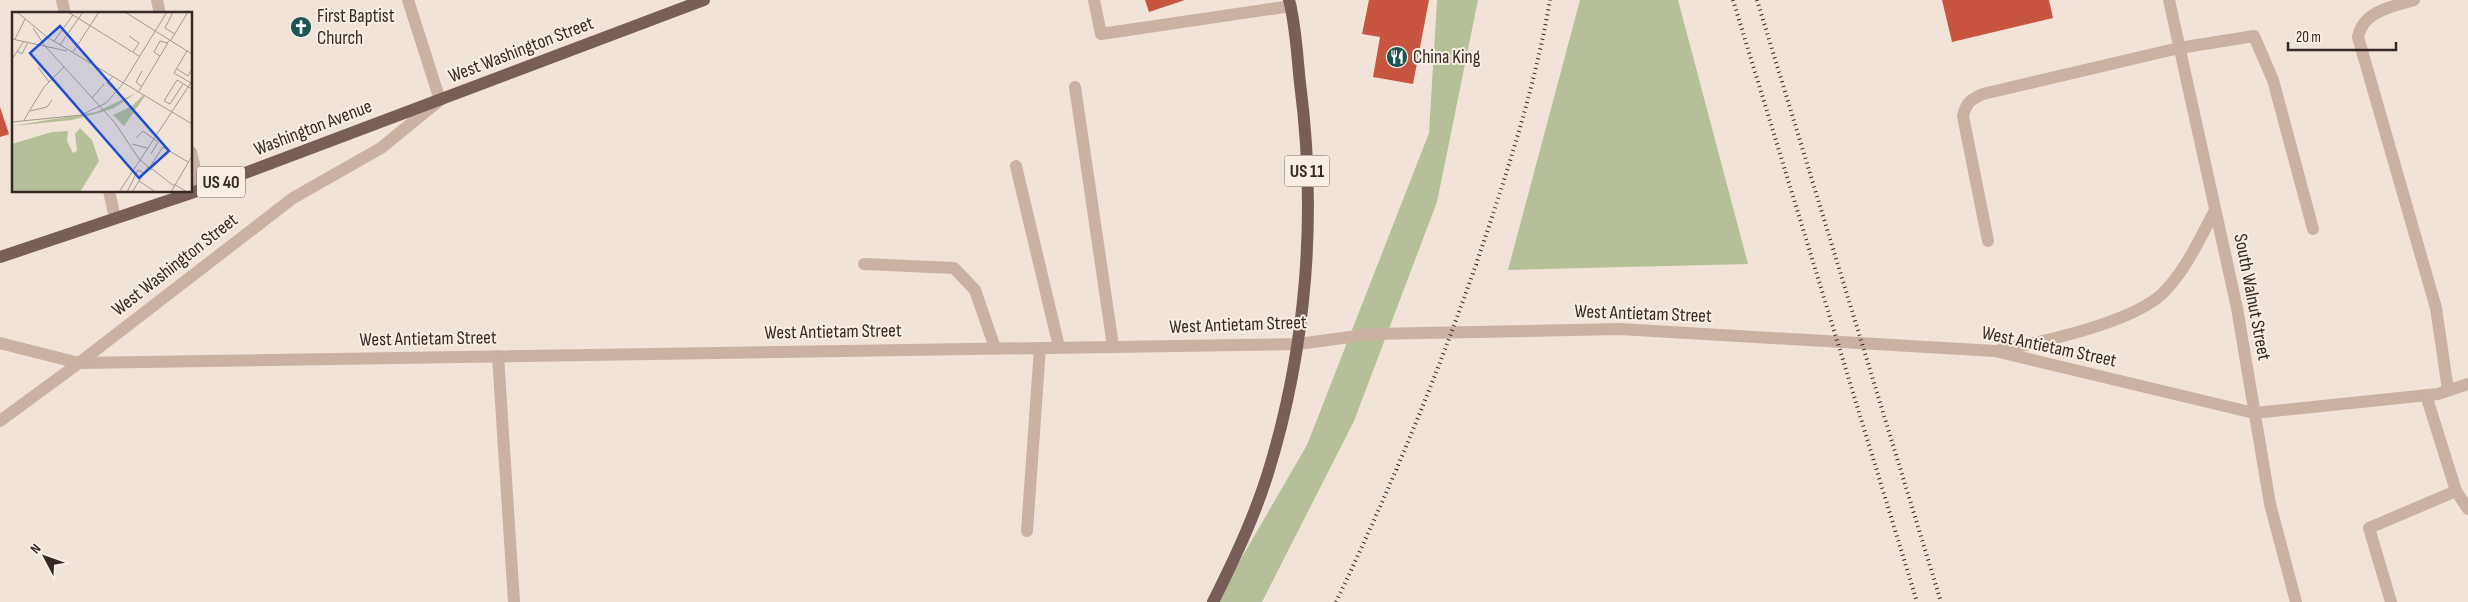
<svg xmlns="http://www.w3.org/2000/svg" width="2468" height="602" font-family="'Sofia Sans Condensed',sans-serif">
	<rect width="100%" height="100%" fill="#f1e3d8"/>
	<g fill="#b6c098">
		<path d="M 1437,0 L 1478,0 L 1437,202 L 1354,421 L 1262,602 L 1216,602 L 1307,445 L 1429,133 Z"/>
		<path d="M 1580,0 L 1678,0 L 1748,264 L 1508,270 Z"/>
	</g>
	<g fill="#c75540">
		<path d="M 1145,0 L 1185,0 L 1149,12 Z"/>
		<path d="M 1369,0 L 1429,0 L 1413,84 L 1373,77 L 1380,37 L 1362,34 Z"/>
		<path d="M 1942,0 L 2049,0 L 2053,18 L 1952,42 Z"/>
		<path d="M 0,107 L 9,134 L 0,137 Z"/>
	</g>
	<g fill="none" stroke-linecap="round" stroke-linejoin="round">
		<g stroke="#c9b2a4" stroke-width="12">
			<path d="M 62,0 L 65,14"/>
			<path d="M 157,0 L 160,14"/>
			<path d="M 1094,0 L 1101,34 L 1291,6"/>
			<path d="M 2169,0 L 2237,308 L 2270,504 L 2296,602"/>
			<path d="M 2414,0 C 2391,7 2363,11 2358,37 L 2436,308 L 2448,390"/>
			<path d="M 1075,87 L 1113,346"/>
			<path d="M 191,152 L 200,190"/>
			<path d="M 1016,166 L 1059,347"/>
			<path d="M 109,191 L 115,218"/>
			<path d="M 1988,241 L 1963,116 C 1966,103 1971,99 1983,94 L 2179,48 L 2254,36 L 2273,80 L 2313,229"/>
			<path d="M 864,264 L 954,268 L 975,290 L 995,348"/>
			<path d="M 0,343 L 79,363 L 1298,344 L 1372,334 L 1620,329 L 1995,351 L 2254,413 L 2438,394 L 2468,384"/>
			<path d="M 2000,350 C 2042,342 2136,322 2165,291 C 2187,268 2200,238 2215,210"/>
			<path d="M 498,356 L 514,602"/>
			<path d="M 2426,395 L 2456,491 L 2468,509"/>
			<path d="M 0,421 L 79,363 L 293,198 L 381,148 L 440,100 L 408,0"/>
			<path d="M 1027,531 L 1040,348"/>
			<path d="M 2391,602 L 2369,528 L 2456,491"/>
		</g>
		<g stroke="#775f57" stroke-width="12">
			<path d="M 0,257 L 200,190 L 704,0"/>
			<path d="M 1213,602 C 1234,560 1254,518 1268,473 C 1307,347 1317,213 1300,83 C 1297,56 1296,26 1289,0"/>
		</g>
		<g stroke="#352926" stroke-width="4" stroke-dasharray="1 4" stroke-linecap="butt">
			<path d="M 1733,0 L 1917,602"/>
			<path d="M 1757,0 L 1941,602"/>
			<path d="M 1336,602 C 1395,479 1447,353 1490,223 C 1514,151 1537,76 1550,0"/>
		</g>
	</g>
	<defs>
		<g id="church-disc" transform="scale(1.125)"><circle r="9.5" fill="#1b5655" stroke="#f9eee4"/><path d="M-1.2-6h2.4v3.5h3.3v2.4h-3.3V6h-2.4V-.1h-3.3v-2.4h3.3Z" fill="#fff"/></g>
		<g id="restaurant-disc" transform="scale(1.125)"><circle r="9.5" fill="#1b5655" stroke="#f9eee4"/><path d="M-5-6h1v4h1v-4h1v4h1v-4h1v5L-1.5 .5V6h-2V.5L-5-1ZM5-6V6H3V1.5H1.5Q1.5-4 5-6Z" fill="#fff"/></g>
	</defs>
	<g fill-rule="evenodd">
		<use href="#church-disc" x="301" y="27"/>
		<use href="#restaurant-disc" x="1397" y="57"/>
	</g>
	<g text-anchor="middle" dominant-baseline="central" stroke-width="4" stroke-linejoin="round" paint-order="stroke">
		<g fill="#f9eee4" stroke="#70645f" stroke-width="1">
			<rect x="1284.5" y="155.5" width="45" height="31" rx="4"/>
			<rect x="197" y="166.5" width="48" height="31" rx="4"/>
		</g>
		<g font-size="18" font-weight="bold" fill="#352926">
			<text x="1307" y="171">US 11</text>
			<text x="221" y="182">US 40</text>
		</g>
		<g font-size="19" fill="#352926" stroke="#f9eee4" text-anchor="start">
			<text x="317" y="16">First Baptist<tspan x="317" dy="22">Church</tspan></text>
			<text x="1413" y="57">China King</text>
		</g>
		<g font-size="19" fill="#352926" stroke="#f9eee4">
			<text transform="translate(521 50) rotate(-21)">West Washington Street</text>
			<text transform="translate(313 128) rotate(-21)">Washington Avenue</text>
			<text transform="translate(175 265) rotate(-38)">West Washington Street</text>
			<text transform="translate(2252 297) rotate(79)">South Walnut Street</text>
			<text transform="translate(1643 314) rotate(2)">West Antietam Street</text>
			<text transform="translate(1238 325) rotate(-2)">West Antietam Street</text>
			<text transform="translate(833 332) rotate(-1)">West Antietam Street</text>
			<text transform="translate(428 339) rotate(-1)">West Antietam Street</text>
			<text transform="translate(2049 347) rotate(12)">West Antietam Street</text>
		</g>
	</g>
	<g transform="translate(12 12)">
		<rect width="180" height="180" fill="#f1e3d8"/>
		<path d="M 124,81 L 102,96 L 87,101 L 60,108 L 0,114 L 84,100 ZM 131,83 L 133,84 L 112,114 L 101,103 L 120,94 ZM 68,116 L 80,128 L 87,149 L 68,180 L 0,180 L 0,132 L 40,120 L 56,119 L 55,129 L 61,141 L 65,139 L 63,122 Z" fill="#b6c098"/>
		<path fill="none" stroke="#a69991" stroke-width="1" d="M 5,0 L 35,25 L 180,112M 56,0 L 127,44M 113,0 L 180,42M 161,0 L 153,16 L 163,22M 21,16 L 33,34 L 103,111 L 127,147 L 140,158M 117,24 L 127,31 L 121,40M 0,27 L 55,39M 3,27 L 13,7M 159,28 L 176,0M 42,29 L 61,3M 156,31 L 148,44 L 142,40 L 148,29 L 155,31 L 158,28M 48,33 L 71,0M 5,39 L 10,42 L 16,30M 175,39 L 162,61 L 179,71M 61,40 L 87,0M 0,47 L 12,29M 26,55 L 37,70M 165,57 L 176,64 L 180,57M 130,59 L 124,70 L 130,75M 101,64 L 95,71 L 105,80M 171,72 L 158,92 L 152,89 L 165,68 L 180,77M 127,79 L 148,44M 80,86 L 92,72M 18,99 L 35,95 L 40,88M 12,108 L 32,75 L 52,55M 0,110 L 69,103 L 94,91 L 110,73 L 155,0M 124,126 L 131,119 L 146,130 L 139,142M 120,132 L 135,136M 137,156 L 151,135 L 176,150M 140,157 L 162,174M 127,169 L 142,179M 162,172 L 175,180M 107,180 L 180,69M 115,180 L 126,158 L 132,161M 120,180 L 136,155M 159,180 L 180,144"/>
		<path fill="#1d4ed8" fill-opacity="0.15" stroke="#1d4ed8" stroke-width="2.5" d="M 48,14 L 157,139 L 127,166 L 18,41 Z"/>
		<rect width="180" height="180" fill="none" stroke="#352926" stroke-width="2.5"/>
	</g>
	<g transform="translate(45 557) rotate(311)" stroke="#f9eee4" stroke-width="4" paint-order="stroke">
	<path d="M0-4L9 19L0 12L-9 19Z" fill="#352926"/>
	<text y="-8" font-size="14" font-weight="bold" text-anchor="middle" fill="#352926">N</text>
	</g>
	<path d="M2288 42v8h108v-8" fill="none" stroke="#352926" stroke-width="2.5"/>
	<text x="2296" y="42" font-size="15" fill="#352926" stroke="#f9eee4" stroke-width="4" paint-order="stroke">20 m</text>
</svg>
